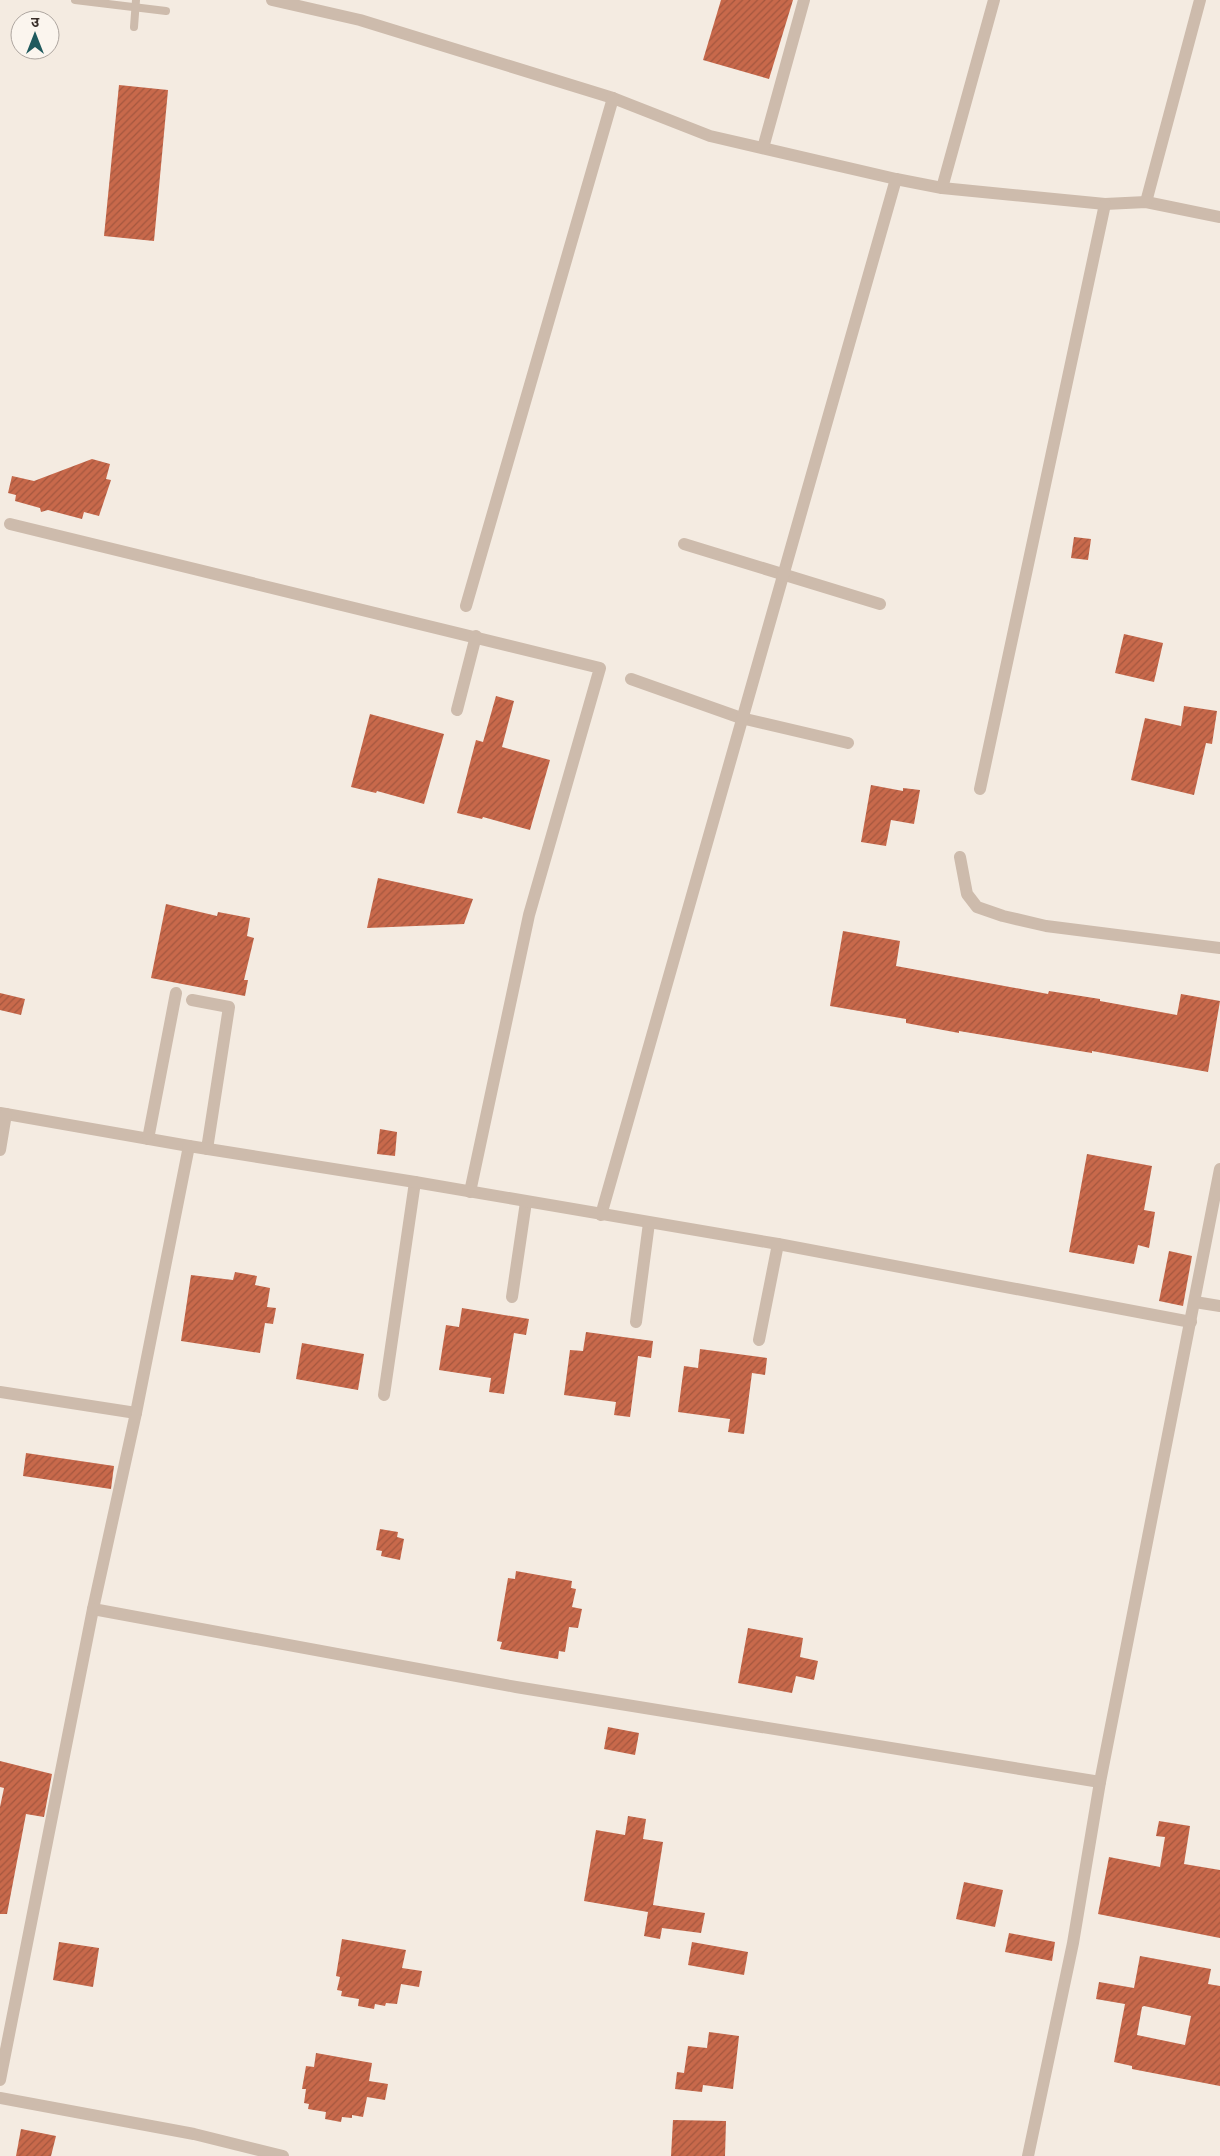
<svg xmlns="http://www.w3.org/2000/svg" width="1220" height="2156" font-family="Helvetica,'Noto Sans Devanagari',sans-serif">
	<defs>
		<pattern id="building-hatch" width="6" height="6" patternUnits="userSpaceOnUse" patternTransform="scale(1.25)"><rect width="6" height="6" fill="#c8694b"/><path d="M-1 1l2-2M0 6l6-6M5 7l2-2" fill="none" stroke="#a4573f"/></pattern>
	</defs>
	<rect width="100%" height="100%" fill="#f4ebe1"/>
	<g fill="url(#building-hatch)" fill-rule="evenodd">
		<path d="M 721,0 L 793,0 L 769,79 L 703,60 Z"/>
		<path d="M 119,85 L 168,90 L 154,241 L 104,236 Z"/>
		<path d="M 92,459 L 110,464 L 106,479 L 111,480 L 99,516 L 84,512 L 82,519 L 48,510 L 41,512 L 40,508 L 15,501 L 16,495 L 8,493 L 12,476 L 34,481 Z"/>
		<path d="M 1074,537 L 1091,539 L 1088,560 L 1071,558 Z"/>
		<path d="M 1124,634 L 1163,643 L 1154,682 L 1115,673 Z"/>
		<path d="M 496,696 L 514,701 L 502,747 L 550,760 L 530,830 L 483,817 L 482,819 L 457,813 L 476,740 L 483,742 Z"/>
		<path d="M 1184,706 L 1217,711 L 1212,744 L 1206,743 L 1194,795 L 1131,780 L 1145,718 L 1181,726 Z"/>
		<path d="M 370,714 L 444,734 L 424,804 L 377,791 L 376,793 L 351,787 Z"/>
		<path d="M 871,785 L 903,791 L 903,788 L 920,790 L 914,824 L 891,820 L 886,846 L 861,842 Z"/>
		<path d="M 378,878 L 473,899 L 464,924 L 367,928 Z"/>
		<path d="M 166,904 L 217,916 L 218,912 L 250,918 L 247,936 L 254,938 L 244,980 L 248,980 L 245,996 L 151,978 Z"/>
		<path d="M 843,931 L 900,941 L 896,966 L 1048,994 L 1049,991 L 1100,999 L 1100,1001 L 1177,1015 L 1181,994 L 1220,1001 L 1208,1072 L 1092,1051 L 1092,1053 L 959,1031 L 959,1033 L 906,1023 L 906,1019 L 830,1006 Z"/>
		<path d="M 0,993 L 25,999 L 21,1015 L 0,1010 Z"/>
		<path d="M 380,1129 L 397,1132 L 395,1156 L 377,1154 Z"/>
		<path d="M 1087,1154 L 1152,1166 L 1144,1210 L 1155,1212 L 1149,1248 L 1138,1245 L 1134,1264 L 1069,1252 Z"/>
		<path d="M 1169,1251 L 1192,1256 L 1183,1306 L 1159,1301 Z"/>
		<path d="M 235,1272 L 257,1276 L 255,1285 L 270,1288 L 267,1307 L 276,1308 L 273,1324 L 265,1323 L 260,1353 L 181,1341 L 191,1275 L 233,1280 Z"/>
		<path d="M 462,1308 L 529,1319 L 526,1335 L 514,1333 L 504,1394 L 489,1392 L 491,1378 L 439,1370 L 446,1325 L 459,1327 Z"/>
		<path d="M 586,1332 L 653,1341 L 651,1358 L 638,1356 L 630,1417 L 614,1415 L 616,1402 L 564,1395 L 570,1350 L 583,1351 Z"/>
		<path d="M 302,1343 L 364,1354 L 358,1390 L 296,1379 Z"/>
		<path d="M 700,1349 L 767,1358 L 765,1375 L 752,1373 L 744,1434 L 728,1432 L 730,1419 L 678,1412 L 684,1366 L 698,1368 Z"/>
		<path d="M 26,1453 L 114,1466 L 111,1489 L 23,1476 Z"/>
		<path d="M 380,1529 L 398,1532 L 397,1537 L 404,1539 L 400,1560 L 381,1556 L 382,1551 L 376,1550 Z"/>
		<path d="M 516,1571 L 572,1581 L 571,1588 L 576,1589 L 572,1607 L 582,1609 L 578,1628 L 569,1627 L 565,1652 L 559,1651 L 558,1659 L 500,1649 L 502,1642 L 497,1641 L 508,1578 L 515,1579 Z"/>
		<path d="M 748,1628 L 803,1638 L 800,1657 L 818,1661 L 814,1680 L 796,1676 L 792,1693 L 738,1683 Z"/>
		<path d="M 608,1727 L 639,1733 L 635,1755 L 604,1749 Z"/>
		<path d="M 0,1761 L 52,1774 L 44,1817 L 26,1814 L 7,1914 L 0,1914 L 0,1807 L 4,1788 L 0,1787 Z"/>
		<path d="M 628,1816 L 646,1819 L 643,1839 L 663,1842 L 653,1905 L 705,1913 L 701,1933 L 662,1928 L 660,1939 L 644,1936 L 648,1912 L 584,1901 L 596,1830 L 625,1835 Z"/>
		<path d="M 1159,1821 L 1190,1826 L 1184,1864 L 1220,1870 L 1220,1938 L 1098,1914 L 1109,1857 L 1160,1867 L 1165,1837 L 1156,1836 Z"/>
		<path d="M 964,1882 L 1003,1890 L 995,1927 L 956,1919 Z"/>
		<path d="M 1009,1933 L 1055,1942 L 1052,1961 L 1005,1952 Z"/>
		<path d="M 342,1939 L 406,1950 L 402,1968 L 422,1971 L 419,1987 L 401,1984 L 397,2004 L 386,2003 L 385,2006 L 375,2004 L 374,2009 L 358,2006 L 359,1999 L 341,1996 L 342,1991 L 337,1990 L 340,1977 L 336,1976 Z"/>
		<path d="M 59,1942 L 99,1948 L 93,1987 L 53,1980 Z"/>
		<path d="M 692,1942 L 748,1952 L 744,1975 L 688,1965 Z"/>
		<path d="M 1140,1956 L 1211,1969 L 1208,1984 L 1220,1986 L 1220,2086 L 1132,2069 L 1132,2066 L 1114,2062 L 1125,2004 L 1096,1999 L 1099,1982 L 1134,1988 ZM 1144,2006 L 1191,2016 L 1185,2045 L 1137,2035 L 1142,2007 Z"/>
		<path d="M 709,2032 L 739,2036 L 733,2089 L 703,2085 L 702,2092 L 675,2089 L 677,2072 L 684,2073 L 688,2046 L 707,2048 Z"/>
		<path d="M 316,2053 L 372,2063 L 369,2081 L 388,2084 L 385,2100 L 367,2097 L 363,2117 L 352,2115 L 352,2118 L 342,2117 L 341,2122 L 325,2119 L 326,2112 L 308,2109 L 309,2104 L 304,2103 L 306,2089 L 302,2089 L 306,2066 L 314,2067 Z"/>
		<path d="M 673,2120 L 726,2121 L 725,2156 L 671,2156 Z"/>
		<path d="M 21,2129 L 56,2136 L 51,2156 L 16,2156 Z"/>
	</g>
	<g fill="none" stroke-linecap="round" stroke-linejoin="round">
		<g stroke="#cdbbac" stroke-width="8">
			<path d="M 75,0 L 166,11"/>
			<path d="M 134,27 L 136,0"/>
		</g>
		<g stroke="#cdbbac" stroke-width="12">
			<path d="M 272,0 L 360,20 L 613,98 L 710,136 L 896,179 L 942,188 L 1105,204 L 1146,202 L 1220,217"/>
			<path d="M 763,148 L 804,0"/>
			<path d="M 942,188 L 994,0"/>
			<path d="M 1146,202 L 1200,0"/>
			<path d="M 10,524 L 600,668 L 529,915 L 470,1192"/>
			<path d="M 684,544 L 880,604"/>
			<path d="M 466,606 L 613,98"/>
			<path d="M 631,679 L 741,718 L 848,743"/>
			<path d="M 457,710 L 476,636"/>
			<path d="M 980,789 L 1105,204"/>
			<path d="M 960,857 L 967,894 L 977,907 L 1003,916 L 1046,926 L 1220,948"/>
			<path d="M 192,1000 L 229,1007 L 207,1149"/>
			<path d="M 0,1113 L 189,1146"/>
			<path d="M 148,1139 L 176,993"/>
			<path d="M 0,1150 L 6,1114"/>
			<path d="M 601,1215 L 896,179"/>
			<path d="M 512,1297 L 526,1202"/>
			<path d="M 1195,1302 L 1220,1306"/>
			<path d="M 636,1322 L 649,1223"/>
			<path d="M 759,1340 L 778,1244"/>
			<path d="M 0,1392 L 136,1413"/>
			<path d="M 384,1395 L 415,1182"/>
			<path d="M 1100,1782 L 516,1687 L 93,1609 L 136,1413 L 189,1146 L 415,1182 L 778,1244 L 1191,1322"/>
			<path d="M 0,2080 L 93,1609"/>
			<path d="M 1028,2156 L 1073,1943 L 1100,1782 L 1220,1169"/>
		</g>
		<path stroke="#cdbbac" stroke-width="12" d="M 0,2098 L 194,2134 L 283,2156"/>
	</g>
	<g transform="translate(35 35)"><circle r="24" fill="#fbf5ee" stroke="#aea6a0"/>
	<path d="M0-4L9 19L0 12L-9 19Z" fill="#1f5a5e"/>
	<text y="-8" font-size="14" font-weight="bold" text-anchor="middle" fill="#3b302b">उ</text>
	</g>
</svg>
